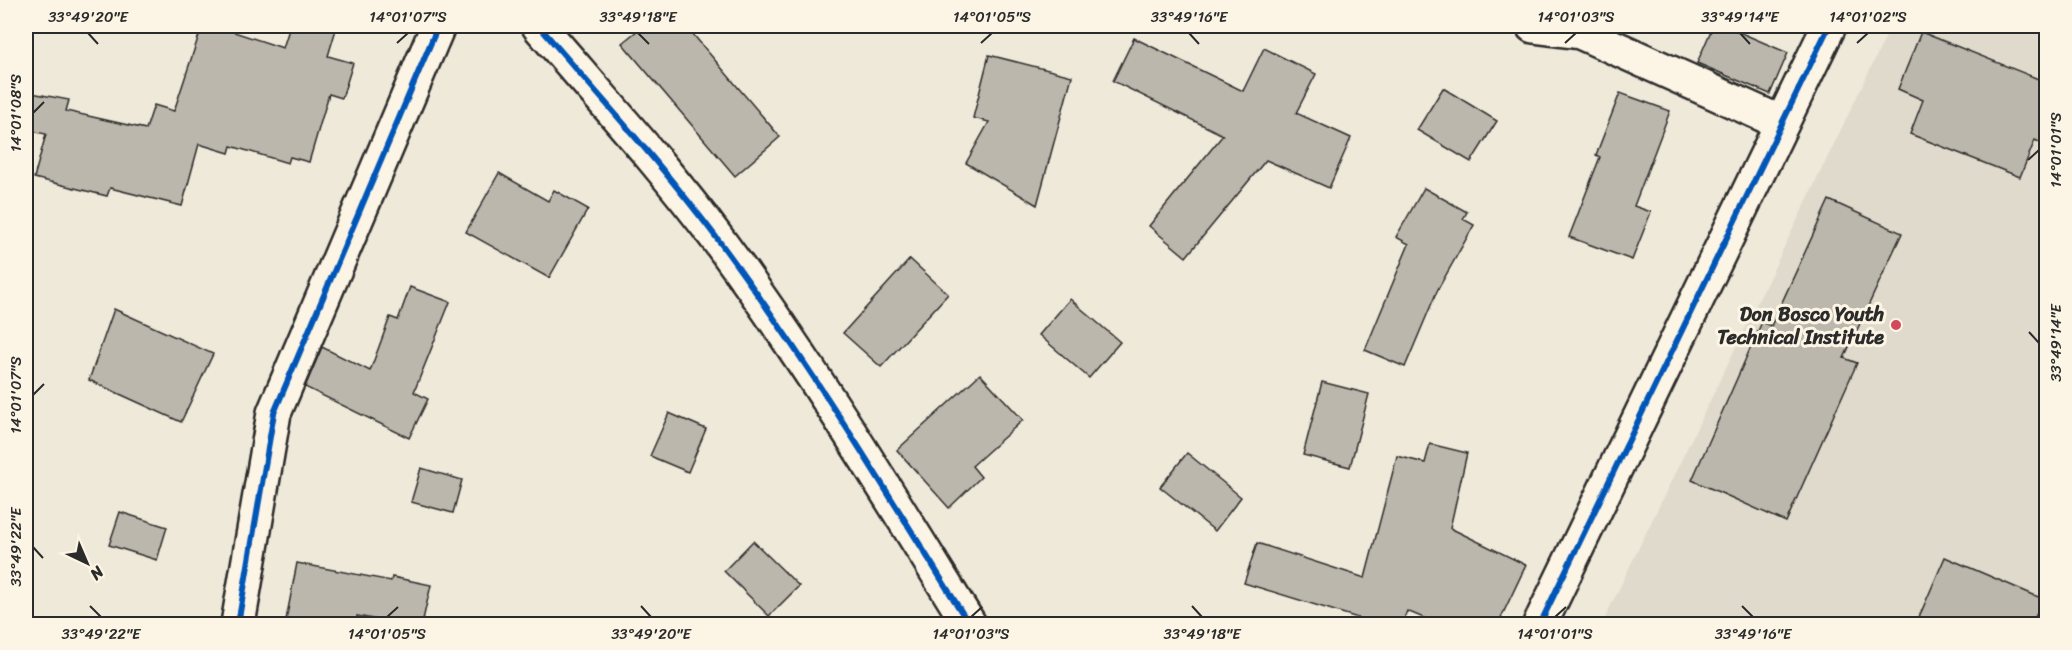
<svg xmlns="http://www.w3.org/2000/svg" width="2072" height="650" font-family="Sriracha,sans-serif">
	<rect width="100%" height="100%" fill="#efe9da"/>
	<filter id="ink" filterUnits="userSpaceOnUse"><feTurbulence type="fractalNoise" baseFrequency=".0167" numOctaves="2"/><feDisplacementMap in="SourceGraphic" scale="12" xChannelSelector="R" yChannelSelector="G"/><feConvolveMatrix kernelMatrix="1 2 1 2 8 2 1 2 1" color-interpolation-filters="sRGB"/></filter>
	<g filter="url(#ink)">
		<path fill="#e0dacc" d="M 1891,26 L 2046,26 L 2046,624 L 1602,624 Z"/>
		<g fill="#bcb7ac" stroke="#2b2b2b" stroke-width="1.5">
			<path d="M 202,26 L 216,26 L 283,48 L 290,26 L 337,26 L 328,56 L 353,63 L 342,98 L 329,94 L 309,162 L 290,157 L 288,163 L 231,146 L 229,153 L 199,144 L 182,206 L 110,188 L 107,196 L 34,178 L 46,134 L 26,130 L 26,92 L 69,100 L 66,111 L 146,129 L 154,105 L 174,111 Z"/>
			<path d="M 643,26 L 686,26 L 780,137 L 735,176 L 622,43 Z"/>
			<path d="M 1713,26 L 1725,26 L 1788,53 L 1770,94 L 1697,63 Z"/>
			<path d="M 1921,32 L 2046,82 L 2046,145 L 2035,140 L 2020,177 L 1910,134 L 1923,100 L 1898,89 Z"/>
			<path d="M 1134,38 L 1243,91 L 1264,48 L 1316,74 L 1296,113 L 1351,138 L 1329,188 L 1266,160 L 1186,257 L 1149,226 L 1223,135 L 1113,81 Z"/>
			<path d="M 989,55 L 1072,76 L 1037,205 L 966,163 L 989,122 L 973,118 Z"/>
			<path d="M 1443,88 L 1497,121 L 1471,162 L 1417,130 Z"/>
			<path d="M 1620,93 L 1670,111 L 1634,206 L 1651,212 L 1632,260 L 1569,237 L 1600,157 L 1596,155 Z"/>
			<path d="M 499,173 L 548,201 L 554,190 L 588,209 L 549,278 L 466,232 Z"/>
			<path d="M 1424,188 L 1467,212 L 1463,219 L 1474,225 L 1437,291 L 1405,367 L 1365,350 L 1409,244 L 1396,237 Z"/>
			<path d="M 1829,200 L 1902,233 L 1844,358 L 1857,363 L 1786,522 L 1692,480 L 1762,322 L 1771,326 Z"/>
			<path d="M 910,259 L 948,294 L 881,367 L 843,333 Z"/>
			<path d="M 410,287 L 450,302 L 414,392 L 428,399 L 409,438 L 305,387 L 322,347 L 370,371 L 390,317 L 398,320 Z"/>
			<path d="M 1070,299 L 1120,342 L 1089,378 L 1039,335 Z"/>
			<path d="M 114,309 L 213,354 L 181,422 L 89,380 Z"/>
			<path d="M 980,374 L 1023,420 L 972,466 L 981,477 L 949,508 L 897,450 Z"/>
			<path d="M 1322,382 L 1369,394 L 1350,467 L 1303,455 Z"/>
			<path d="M 669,413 L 706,429 L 688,472 L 650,456 Z"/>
			<path d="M 1430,444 L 1467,453 L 1450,528 L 1526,565 L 1498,624 L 1438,624 L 1407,611 L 1402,624 L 1356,624 L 1358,618 L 1244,583 L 1257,543 L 1365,578 L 1397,456 L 1425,463 Z"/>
			<path d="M 1187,453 L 1241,497 L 1215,531 L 1160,487 Z"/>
			<path d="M 421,468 L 462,480 L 453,513 L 411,502 Z"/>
			<path d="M 120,512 L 167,527 L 157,560 L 109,545 Z"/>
			<path d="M 753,541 L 799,586 L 769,616 L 724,571 Z"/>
			<path d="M 1945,557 L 2043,599 L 2032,624 L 1916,624 Z"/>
			<path d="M 297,563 L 391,581 L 392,577 L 431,585 L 422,624 L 398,624 L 357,616 L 356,624 L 310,624 L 286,620 Z"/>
		</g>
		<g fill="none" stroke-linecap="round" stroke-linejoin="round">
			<g stroke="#2b2b2b" stroke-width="38">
				<g id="street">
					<path d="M 539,26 C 600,97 663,166 719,241 C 810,364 889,495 969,624"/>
					<path d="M 1533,26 L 1580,32 L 1782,123"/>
					<path d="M 238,624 L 274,413 L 438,26"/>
					<path d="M 1540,624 L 1829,26"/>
				</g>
			</g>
			<use href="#street" stroke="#fcf5e5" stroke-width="33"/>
			<g stroke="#fcf5e5" stroke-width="10">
				<g id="cycleway">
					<path d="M 539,26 C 600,97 663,166 719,241 C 810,364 889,495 969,624"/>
					<path d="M 238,624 L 274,413 L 438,26"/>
					<path d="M 1540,624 L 1829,26"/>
				</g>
			</g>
			<use href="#cycleway" stroke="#0057b8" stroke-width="6"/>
		</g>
	</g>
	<path fill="none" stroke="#2b2b2b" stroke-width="2" d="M 88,33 L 98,44M 638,33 L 649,44M 1189,33 L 1199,44M 1740,33 L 1750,44M 397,43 L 408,33M 981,43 L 992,33M 1565,43 L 1576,33M 1857,43 L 1868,33M 33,113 L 44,102M 2028,160 L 2039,150M 2029,332 L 2039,343M 33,395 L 44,384M 33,547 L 43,558M 90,606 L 101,617M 641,606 L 651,617M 1192,606 L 1202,617M 1742,606 L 1753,617M 387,617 L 398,607M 971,617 L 982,607M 1555,617 L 1566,607"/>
	<circle fill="#d1495b" stroke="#fcf5e5" stroke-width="2" cx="1896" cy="325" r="6"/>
	<g text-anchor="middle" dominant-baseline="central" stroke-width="6" stroke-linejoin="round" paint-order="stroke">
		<g font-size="20" font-weight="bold" fill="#2b2b2b" stroke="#fcf5e5" text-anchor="end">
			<text x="1884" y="314">Don Bosco Youth<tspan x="1884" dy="23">Technical Institute</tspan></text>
		</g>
	</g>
	<rect width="2072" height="650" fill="none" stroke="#fcf5e5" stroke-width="66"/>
	<g transform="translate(87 563) rotate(136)" stroke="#fcf5e5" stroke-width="4.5" paint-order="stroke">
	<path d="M0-4.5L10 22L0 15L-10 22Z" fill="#2b2b2b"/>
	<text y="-9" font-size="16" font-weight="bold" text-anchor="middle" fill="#2b2b2b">N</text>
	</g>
	<rect x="33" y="33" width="2006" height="584" fill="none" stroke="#2b2b2b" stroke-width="2"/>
	<g font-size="15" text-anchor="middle" fill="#2b2b2b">
		<text x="88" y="22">33°49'20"E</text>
		<text x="408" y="22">14°01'07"S</text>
		<text x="638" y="22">33°49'18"E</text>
		<text x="992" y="22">14°01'05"S</text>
		<text x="1189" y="22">33°49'16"E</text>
		<text x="1576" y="22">14°01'03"S</text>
		<text x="1740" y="22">33°49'14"E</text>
		<text x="1868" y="22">14°01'02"S</text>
		<text transform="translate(16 113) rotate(-90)" y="5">14°01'08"S</text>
		<text transform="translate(2056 150) rotate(-90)" y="5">14°01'01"S</text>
		<text transform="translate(2056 343) rotate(-90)" y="5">33°49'14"E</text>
		<text transform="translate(16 395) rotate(-90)" y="5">14°01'07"S</text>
		<text transform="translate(16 547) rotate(-90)" y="5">33°49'22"E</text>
		<text x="101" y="639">33°49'22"E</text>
		<text x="387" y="639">14°01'05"S</text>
		<text x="651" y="639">33°49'20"E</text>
		<text x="971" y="639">14°01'03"S</text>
		<text x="1202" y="639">33°49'18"E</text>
		<text x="1555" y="639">14°01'01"S</text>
		<text x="1753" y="639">33°49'16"E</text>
	</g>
</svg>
